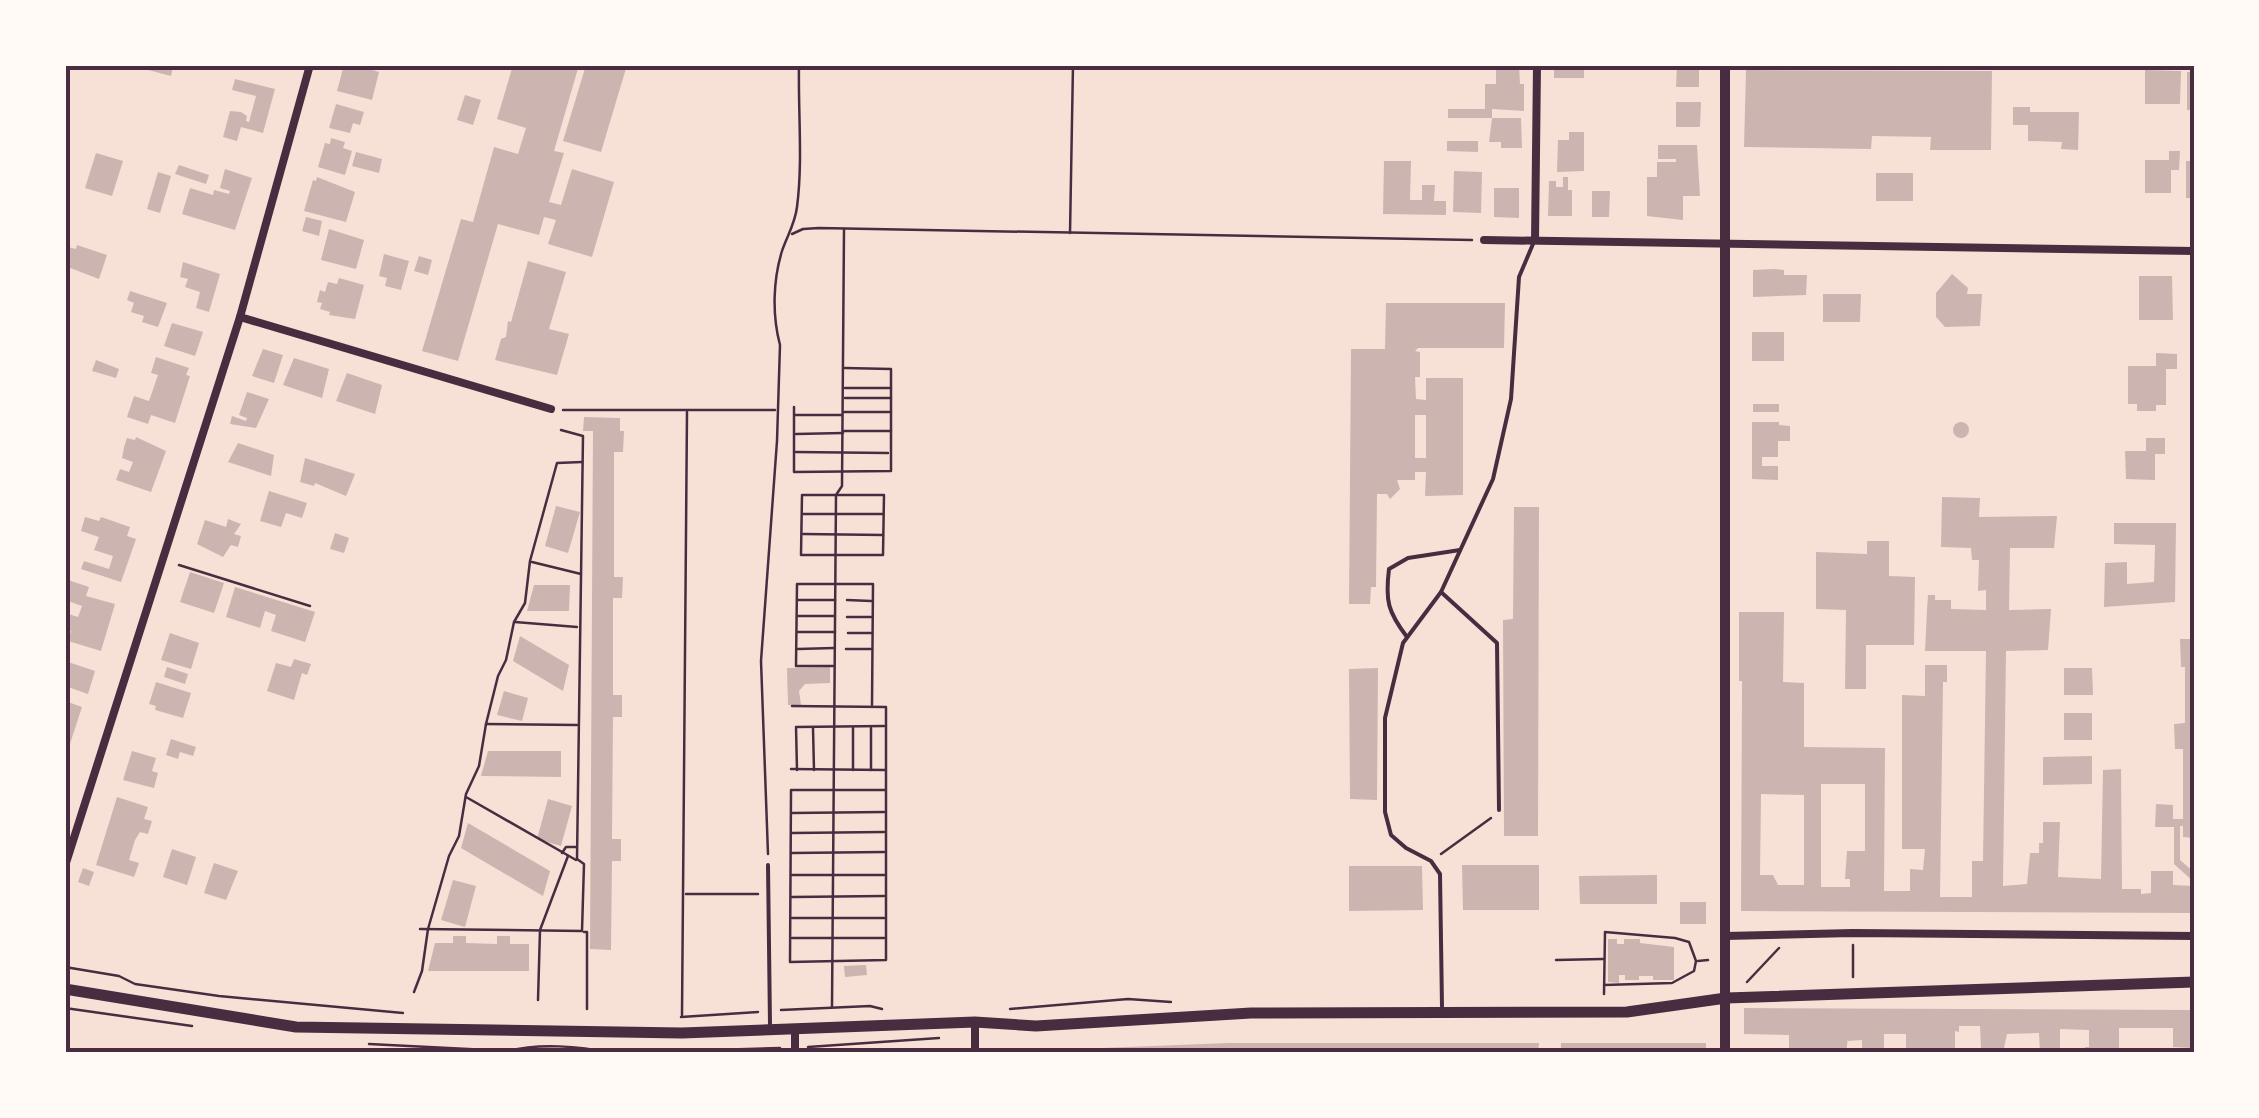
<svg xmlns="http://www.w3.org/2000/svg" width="2259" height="1118" font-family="'Playfair Display',serif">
	<rect width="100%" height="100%" fill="#f7e1d7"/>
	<g fill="#ccb4b1" fill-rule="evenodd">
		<path d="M 167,65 L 173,67 L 171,76 L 133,66 Z"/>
		<path d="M 344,65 L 367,65 L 366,68 L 379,72 L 372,100 L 337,91 Z"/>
		<path d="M 513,65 L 579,65 L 554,151 L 564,153 L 549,202 L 561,205 L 572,169 L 614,182 L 592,257 L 548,244 L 556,220 L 544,217 L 539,235 L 498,224 L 458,361 L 422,351 L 461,219 L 473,222 L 494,147 L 518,154 L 526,128 L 497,119 Z"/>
		<path d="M 586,65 L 627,65 L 601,152 L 563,141 Z"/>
		<path d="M 1496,65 L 1519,65 L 1520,84 L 1524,84 L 1524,111 L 1492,109 L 1492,118 L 1448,118 L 1448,109 L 1485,109 L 1485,84 L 1496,84 Z"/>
		<rect x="1554" y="65" width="30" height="13"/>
		<path d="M 1677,65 L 1699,65 L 1699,87 L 1676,87 Z"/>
		<path d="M 1746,70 L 1992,71 L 1991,150 L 1930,150 L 1931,137 L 1872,136 L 1871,149 L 1744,147 Z"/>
		<path d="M 2145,70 L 2181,71 L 2180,104 L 2145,104 Z"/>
		<rect x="2187" y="72" width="7" height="38"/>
		<path d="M 235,79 L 275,89 L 263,133 L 241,127 L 237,141 L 223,137 L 230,111 L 241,112 L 247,116 L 246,121 L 249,122 L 256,96 L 232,90 Z"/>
		<path d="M 465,95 L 481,100 L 473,125 L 457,120 Z"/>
		<path d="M 1676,102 L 1701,102 L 1700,127 L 1676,127 Z"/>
		<path d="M 336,104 L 364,112 L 360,125 L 353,123 L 350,133 L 329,128 Z"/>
		<path d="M 2013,107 L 2030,107 L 2030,112 L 2079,112 L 2078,150 L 2061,149 L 2062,142 L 2028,141 L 2028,125 L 2013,125 Z"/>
		<path d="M 1492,118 L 1521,118 L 1522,148 L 1501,148 L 1501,142 L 1489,142 Z"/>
		<path d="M 1569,132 L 1584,132 L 1584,171 L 1557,172 L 1558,140 L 1569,140 Z"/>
		<path d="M 331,138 L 345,142 L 343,148 L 352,151 L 345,175 L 318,167 L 325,143 L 330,144 Z"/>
		<path d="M 1447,141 L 1478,141 L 1478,152 L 1447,151 Z"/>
		<path d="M 1658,145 L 1697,145 L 1700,196 L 1683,196 L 1683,220 L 1647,216 L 1647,177 L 1657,177 L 1657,162 L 1676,162 L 1676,159 L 1658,159 Z"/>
		<path d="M 2169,151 L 2180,151 L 2179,170 L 2171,170 L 2171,193 L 2145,193 L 2145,160 L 2169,160 Z"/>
		<path d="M 356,152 L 382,159 L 379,173 L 352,166 Z"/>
		<path d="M 96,153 L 123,161 L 112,196 L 85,188 Z"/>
		<path d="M 1384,161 L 1411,161 L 1410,200 L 1422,200 L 1422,185 L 1435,185 L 1434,201 L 1446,201 L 1446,215 L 1383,214 Z"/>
		<rect x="2186" y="161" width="8" height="37"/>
		<path d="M 179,165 L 209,175 L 206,184 L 175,174 Z"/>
		<path d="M 225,169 L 252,178 L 235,230 L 182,214 L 190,188 L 213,195 L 214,190 L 229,194 L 230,191 L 220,188 Z"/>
		<path d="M 1454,171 L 1482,172 L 1481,213 L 1453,212 Z"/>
		<path d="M 158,172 L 171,176 L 160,213 L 147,209 Z"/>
		<rect x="1876" y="173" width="37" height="28"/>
		<path d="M 317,177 L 355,192 L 346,222 L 304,211 L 313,180 L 316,181 Z"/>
		<path d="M 1563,177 L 1568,177 L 1568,190 L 1572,190 L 1572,216 L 1548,216 L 1549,181 L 1556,181 L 1556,187 L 1563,187 Z"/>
		<path d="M 1494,188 L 1519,188 L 1519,218 L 1494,217 Z"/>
		<path d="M 1592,191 L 1610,191 L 1609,217 L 1592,217 Z"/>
		<path d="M 306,217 L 322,221 L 319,236 L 302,231 Z"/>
		<path d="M 329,229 L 364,240 L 356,269 L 321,260 Z"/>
		<path d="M 77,245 L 107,255 L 99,279 L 65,266 L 68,247 L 76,249 Z"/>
		<path d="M 384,254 L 409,261 L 401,290 L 385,286 L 387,278 L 379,276 Z"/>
		<path d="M 419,256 L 432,260 L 428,275 L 414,271 Z"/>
		<path d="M 528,261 L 566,272 L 549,329 L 569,334 L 557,375 L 495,360 L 501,339 L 506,337 L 508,321 L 511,322 Z"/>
		<path d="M 183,262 L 220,274 L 209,312 L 196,308 L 200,292 L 185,287 L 188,279 L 180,277 Z"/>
		<path d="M 1774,269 L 1784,270 L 1784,275 L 1807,275 L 1806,295 L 1753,297 L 1753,270 Z"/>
		<path d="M 1952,274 L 1968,288 L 1967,294 L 1982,294 L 1980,326 L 1945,327 L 1936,317 L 1936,293 Z"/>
		<path d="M 2139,276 L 2172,276 L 2173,320 L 2139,320 Z"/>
		<path d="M 339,278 L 364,285 L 355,319 L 329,315 L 330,312 L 320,309 L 322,303 L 317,302 L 320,290 L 325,292 L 328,282 L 337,284 Z"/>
		<path d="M 130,291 L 167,303 L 158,327 L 142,322 L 144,316 L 131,312 L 134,303 L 127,300 Z"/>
		<path d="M 1823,294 L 1861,294 L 1860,322 L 1823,322 Z"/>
		<path d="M 1386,303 L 1505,303 L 1504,348 L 1418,348 L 1415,351 L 1420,352 L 1420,377 L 1415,377 L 1416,399 L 1426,400 L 1426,378 L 1463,378 L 1463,495 L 1425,496 L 1426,472 L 1415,472 L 1415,480 L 1397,480 L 1400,489 L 1390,499 L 1387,494 L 1377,494 L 1376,587 L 1371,587 L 1370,604 L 1349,604 L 1351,349 L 1385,349 ZM 1415,415 L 1426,415 L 1426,458 L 1415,458 Z"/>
		<path d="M 172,323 L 203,332 L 195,356 L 164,346 Z"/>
		<rect x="1752" y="332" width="32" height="29"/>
		<path d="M 263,349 L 283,355 L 274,383 L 252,376 Z"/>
		<path d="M 2156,353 L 2177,354 L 2177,369 L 2166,369 L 2166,405 L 2156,405 L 2156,411 L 2137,411 L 2137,404 L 2128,404 L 2128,366 L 2156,366 Z"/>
		<path d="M 156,357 L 189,368 L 186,375 L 190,376 L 175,423 L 151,415 L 148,424 L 127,417 L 134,396 L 149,401 L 158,375 L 151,373 Z"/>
		<path d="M 294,358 L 329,369 L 322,398 L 283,385 Z"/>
		<path d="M 96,360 L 119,369 L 116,378 L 92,371 Z"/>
		<path d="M 347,373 L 382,385 L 375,414 L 336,401 Z"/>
		<path d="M 247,392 L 269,399 L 256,428 L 230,424 L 232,416 L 246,421 L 247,418 L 239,415 Z"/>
		<rect x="1753" y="404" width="26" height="8"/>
		<path d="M 584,417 L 620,418 L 620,431 L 624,431 L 623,452 L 614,452 L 614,577 L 623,577 L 622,598 L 613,598 L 613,695 L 622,695 L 622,717 L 613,717 L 612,839 L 621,839 L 621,861 L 612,861 L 611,950 L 590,949 L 593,431 L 583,431 Z"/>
		<path d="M 1752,422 L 1779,422 L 1779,425 L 1790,426 L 1790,441 L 1778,441 L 1778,457 L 1762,457 L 1762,466 L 1778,466 L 1778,480 L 1752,479 Z"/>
		<circle cx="1961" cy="430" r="8"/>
		<path d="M 136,437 L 166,451 L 151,492 L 116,480 L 120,469 L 129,472 L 133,462 L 122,458 L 124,447 L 127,438 L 135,440 Z"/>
		<path d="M 2146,438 L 2165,438 L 2165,454 L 2155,454 L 2155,480 L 2126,479 L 2125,451 L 2146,451 Z"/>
		<path d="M 238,443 L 274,455 L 271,476 L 228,462 Z"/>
		<path d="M 305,458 L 355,474 L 346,496 L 315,483 L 314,486 L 300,482 Z"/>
		<path d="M 269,491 L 307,503 L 302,518 L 286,513 L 281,527 L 260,521 Z"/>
		<path d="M 1942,497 L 1980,498 L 1979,517 L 2057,516 L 2054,548 L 2010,548 L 2009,610 L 2051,609 L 2048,650 L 2006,651 L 2003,886 L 2027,884 L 2030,853 L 2039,853 L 2039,843 L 2043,843 L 2043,822 L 2060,822 L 2058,877 L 2101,879 L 2103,770 L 2121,769 L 2122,889 L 2141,889 L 2141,894 L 2151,893 L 2151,871 L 2173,871 L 2173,885 L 2194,886 L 2194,913 L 1741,911 L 1742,681 L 1739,681 L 1739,612 L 1784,612 L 1783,682 L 1804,683 L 1804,747 L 1885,748 L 1884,891 L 1910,891 L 1910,869 L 1923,870 L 1925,849 L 1902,849 L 1902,695 L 1925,696 L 1925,665 L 1947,665 L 1947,682 L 1943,682 L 1940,897 L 1972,897 L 1972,861 L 1983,861 L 1986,651 L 1925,651 L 1927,610 L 1928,595 L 1935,595 L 1935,600 L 1951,600 L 1951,609 L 1986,610 L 1986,590 L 1978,591 L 1979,560 L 1972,560 L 1971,548 L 1941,547 ZM 1821,784 L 1865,784 L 1865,851 L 1847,851 L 1845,879 L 1850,879 L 1850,887 L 1821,887 ZM 1761,794 L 1804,795 L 1804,885 L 1778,885 L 1773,875 L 1760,875 Z"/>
		<path d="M 556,506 L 580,512 L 568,553 L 545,546 Z"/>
		<path d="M 1514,507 L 1539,507 L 1538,836 L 1504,836 L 1503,620 L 1513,619 Z"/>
		<path d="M 85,517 L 99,521 L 101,517 L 130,527 L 127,536 L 136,539 L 121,582 L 81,569 L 84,561 L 109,569 L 113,556 L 94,550 L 99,537 L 81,531 Z"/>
		<path d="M 228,519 L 241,524 L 234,534 L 241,536 L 238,547 L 231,545 L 223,557 L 197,544 L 205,520 L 226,527 Z"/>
		<path d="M 2114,523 L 2176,523 L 2175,602 L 2104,607 L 2105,563 L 2127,562 L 2127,584 L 2154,582 L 2155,545 L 2114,544 Z"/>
		<path d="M 335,533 L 349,538 L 344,553 L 330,549 Z"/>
		<path d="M 1867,541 L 1889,541 L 1889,576 L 1915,577 L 1914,645 L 1866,645 L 1866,689 L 1845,689 L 1846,610 L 1816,609 L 1816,552 L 1867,554 Z"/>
		<path d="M 190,572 L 224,583 L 214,613 L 180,602 Z"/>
		<path d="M 65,579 L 89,587 L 86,596 L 115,604 L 101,651 L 68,641 L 71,631 L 65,629 L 65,613 L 78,617 L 82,606 L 65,600 Z"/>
		<path d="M 534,585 L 570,585 L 569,611 L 527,611 Z"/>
		<path d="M 235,587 L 315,612 L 305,642 L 271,631 L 276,615 L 265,611 L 260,628 L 226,617 Z"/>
		<path d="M 170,633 L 199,643 L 191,669 L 161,660 Z"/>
		<path d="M 520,636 L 569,665 L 563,691 L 513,661 Z"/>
		<path d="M 2180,639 L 2194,639 L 2194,838 L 2183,837 L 2183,826 L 2180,826 L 2180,860 L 2194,872 L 2194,882 L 2174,864 L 2174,827 L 2155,827 L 2156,804 L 2173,805 L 2173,819 L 2183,819 L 2183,749 L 2175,749 L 2174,724 L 2185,723 L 2185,667 L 2181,667 Z"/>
		<path d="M 294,659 L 311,664 L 307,675 L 302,673 L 294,700 L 267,691 L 276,663 L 291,667 Z"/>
		<path d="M 65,661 L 95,671 L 88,694 L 65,686 Z"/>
		<path d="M 167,667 L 188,674 L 185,684 L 164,677 Z"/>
		<path d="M 830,667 L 830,683 L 805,684 L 799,691 L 801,705 L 788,705 L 787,668 Z"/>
		<path d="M 1378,668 L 1377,800 L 1350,799 L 1349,669 Z"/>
		<path d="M 2064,668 L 2092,668 L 2093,695 L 2064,695 Z"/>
		<path d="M 156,682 L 191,693 L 183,718 L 155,710 L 156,706 L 149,704 Z"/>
		<path d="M 504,691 L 528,698 L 522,721 L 497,715 Z"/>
		<path d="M 65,701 L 82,707 L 66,756 L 65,755 Z"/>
		<rect x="2064" y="713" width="28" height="27"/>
		<path d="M 171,739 L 196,747 L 193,756 L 180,752 L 178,759 L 166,755 Z"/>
		<path d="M 132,751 L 156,758 L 152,771 L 158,773 L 154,788 L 123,780 Z"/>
		<path d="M 488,751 L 561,751 L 561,777 L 481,776 Z"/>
		<path d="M 2092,756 L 2092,784 L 2043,785 L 2043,757 Z"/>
		<path d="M 117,797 L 148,807 L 144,819 L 152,821 L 148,834 L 140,832 L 135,840 L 129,860 L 139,863 L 134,877 L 96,865 Z"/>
		<path d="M 548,799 L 572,806 L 561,846 L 537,839 Z"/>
		<path d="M 468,823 L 550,871 L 543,896 L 461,848 Z"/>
		<path d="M 172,849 L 196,857 L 187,885 L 163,877 Z"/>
		<path d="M 214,863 L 238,871 L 226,900 L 204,893 Z"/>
		<path d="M 1462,865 L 1539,865 L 1539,910 L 1463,910 Z"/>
		<path d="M 1349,866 L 1422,866 L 1423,910 L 1349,911 Z"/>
		<path d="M 83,868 L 94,872 L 89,886 L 78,882 Z"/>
		<path d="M 1657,875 L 1657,904 L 1580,904 L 1579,876 Z"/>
		<path d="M 453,880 L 476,886 L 465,927 L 441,920 Z"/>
		<rect x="1680" y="902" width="26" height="22"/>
		<path d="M 453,936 L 466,936 L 466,943 L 497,944 L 497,936 L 510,936 L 510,944 L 529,944 L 529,971 L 428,971 L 435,943 L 453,943 Z"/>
		<path d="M 1608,939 L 1617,939 L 1617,944 L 1624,944 L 1624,939 L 1640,939 L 1640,943 L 1674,947 L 1674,980 L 1653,980 L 1653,976 L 1639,976 L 1639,980 L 1625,980 L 1625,975 L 1619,975 L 1619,983 L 1608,982 Z"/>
		<path d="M 866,965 L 867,975 L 845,977 L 844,966 Z"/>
		<path d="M 1744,1008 L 2194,1010 L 2194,1048 L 2173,1047 L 2173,1028 L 2119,1028 L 2119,1053 L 2085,1053 L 2085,1047 L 2089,1047 L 2089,1030 L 2060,1029 L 2060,1053 L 2040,1053 L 2039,1033 L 2007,1034 L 2003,1053 L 1972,1053 L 1972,1050 L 1981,1049 L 1980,1026 L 1959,1026 L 1959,1032 L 1955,1031 L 1955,1051 L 1906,1053 L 1906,1034 L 1884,1034 L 1884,1053 L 1862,1053 L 1862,1040 L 1848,1041 L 1848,1038 L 1846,1053 L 1789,1053 L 1789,1035 L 1744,1034 Z"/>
		<path d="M 1229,1043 L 1539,1043 L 1538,1053 L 1101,1053 L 1101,1048 Z"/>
		<rect x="1561" y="1043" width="145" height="10"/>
	</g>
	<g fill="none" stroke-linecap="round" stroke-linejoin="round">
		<g stroke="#4a2c40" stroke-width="2.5">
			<path d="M 1070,233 L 1073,65"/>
			<path d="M 792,234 L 803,229 L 819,228 L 1472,240"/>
			<path d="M 845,388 L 891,388"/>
			<path d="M 845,398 L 891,398"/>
			<path d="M 794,407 L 794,472 L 891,471 L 891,369 L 845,368"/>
			<path d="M 563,410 L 775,410"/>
			<path d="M 844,412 L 891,412"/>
			<path d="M 795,415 L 842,415"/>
			<path d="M 844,431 L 891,431"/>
			<path d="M 796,434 L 843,433"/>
			<path d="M 796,452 L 888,453"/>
			<path d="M 802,495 L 884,495 L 883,555 L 801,555 Z"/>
			<path d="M 803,514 L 883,514"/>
			<path d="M 803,534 L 883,535"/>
			<path d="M 532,562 L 581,574"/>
			<path d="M 179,565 L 310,606"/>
			<path d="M 798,600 L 835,600"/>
			<path d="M 847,600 L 871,601"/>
			<path d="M 798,616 L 835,616"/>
			<path d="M 847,617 L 871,617"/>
			<path d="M 515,622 L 577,627"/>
			<path d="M 798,632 L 835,632"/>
			<path d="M 848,633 L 871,633"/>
			<path d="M 798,649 L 834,648"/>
			<path d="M 846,649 L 871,649"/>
			<path d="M 833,666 L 796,666 L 797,584 L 873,584 L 872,705"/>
			<path d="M 792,706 L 886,707 L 886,960 L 790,962 L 791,790 L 885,790"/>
			<path d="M 486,724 L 577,725"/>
			<path d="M 813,728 L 814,770"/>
			<path d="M 853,728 L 853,770"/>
			<path d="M 791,769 L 885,770"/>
			<path d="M 797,770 L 796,727 L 884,726"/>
			<path d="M 871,770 L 871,728"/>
			<path d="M 466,797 L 576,860"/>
			<path d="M 792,813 L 884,812"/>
			<path d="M 792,833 L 884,832"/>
			<path d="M 562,853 L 566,847 L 576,847"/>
			<path d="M 792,853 L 884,852"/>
			<path d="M 768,854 L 761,661 L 777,441 L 780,345 C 772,315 773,280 782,251 C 787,236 795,224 797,207 C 803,161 798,112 799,65"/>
			<path d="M 1441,854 L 1491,818"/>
			<path d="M 792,875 L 884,875"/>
			<path d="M 686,894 L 758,894"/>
			<path d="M 792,897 L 884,896"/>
			<path d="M 792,918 L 884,918"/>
			<path d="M 420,929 L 582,931 L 584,864 L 577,859 L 583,436 L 561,430"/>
			<path d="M 584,932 L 587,932 L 587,1009"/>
			<path d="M 792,938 L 884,938"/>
			<path d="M 1556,960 L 1603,959"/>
			<path d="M 1698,961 L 1708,960"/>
			<path d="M 65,967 L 119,976 L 135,984 L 219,996 L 403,1013"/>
			<path d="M 1853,977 L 1853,945"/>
			<path d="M 1747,982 L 1779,948"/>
			<path d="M 414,992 L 422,971 L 428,929 L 449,856 L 459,836 L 466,794 L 479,766 L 486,724 L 498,676 L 506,660 L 514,622 L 525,603 L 530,561 L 557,463 L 582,462"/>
			<path d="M 1604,994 L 1605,932 L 1675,938 L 1689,942 L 1696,961 L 1694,971 L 1672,983 L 1604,985"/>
			<path d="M 538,1000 L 540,930 L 568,856"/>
			<path d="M 832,1007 L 836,495 L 842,486 L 844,230"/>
			<path d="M 65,1008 L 192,1026"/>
			<path d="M 1010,1009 L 1128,999 L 1171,1002"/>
			<path d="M 781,1010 L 870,1006 L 882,1009"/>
			<path d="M 682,1015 L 687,412"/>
			<path d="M 681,1017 L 758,1012"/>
			<path d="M 369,1044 L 508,1051 C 539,1043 579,1046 611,1053 L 780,1048"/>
			<path d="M 808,1047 L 939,1038"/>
		</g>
		<g stroke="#4a2c40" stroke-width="4">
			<path d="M 1441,592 L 1497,643 L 1499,810"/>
			<path d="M 1407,637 C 1388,612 1385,601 1389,569 L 1408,558 L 1460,550"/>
			<path d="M 768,865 L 770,1025"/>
			<path d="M 1442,1007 L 1440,874 L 1431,861 L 1406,848 L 1391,835 L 1385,812 L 1385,718 L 1403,643 L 1441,592 L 1493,479 L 1511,399 L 1519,277 L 1533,244"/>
		</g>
		<g stroke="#4a2c40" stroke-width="8">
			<path d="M 1484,240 L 2194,251"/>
			<path d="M 1535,240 L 1537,65"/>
			<path d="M 240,317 L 551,409"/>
			<path d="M 65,866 L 240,317 L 310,65"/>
			<path d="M 1725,936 L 1853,933 L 2194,936"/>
			<path d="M 795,1053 L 795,1030"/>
			<path d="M 975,1053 L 975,1022"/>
		</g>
		<path stroke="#4a2c40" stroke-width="10" d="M 1725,65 L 1725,1053"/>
		<path stroke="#4a2c40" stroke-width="11" d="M 65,989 L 296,1027 L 682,1033 L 975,1022 L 1036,1026 L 1251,1013 L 1627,1012 L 1726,998 L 2194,982"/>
	</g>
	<rect width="2259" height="1118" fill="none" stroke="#fffaf5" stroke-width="135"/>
	<rect x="68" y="68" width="2124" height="982" fill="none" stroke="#4a2c40" stroke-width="4"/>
</svg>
